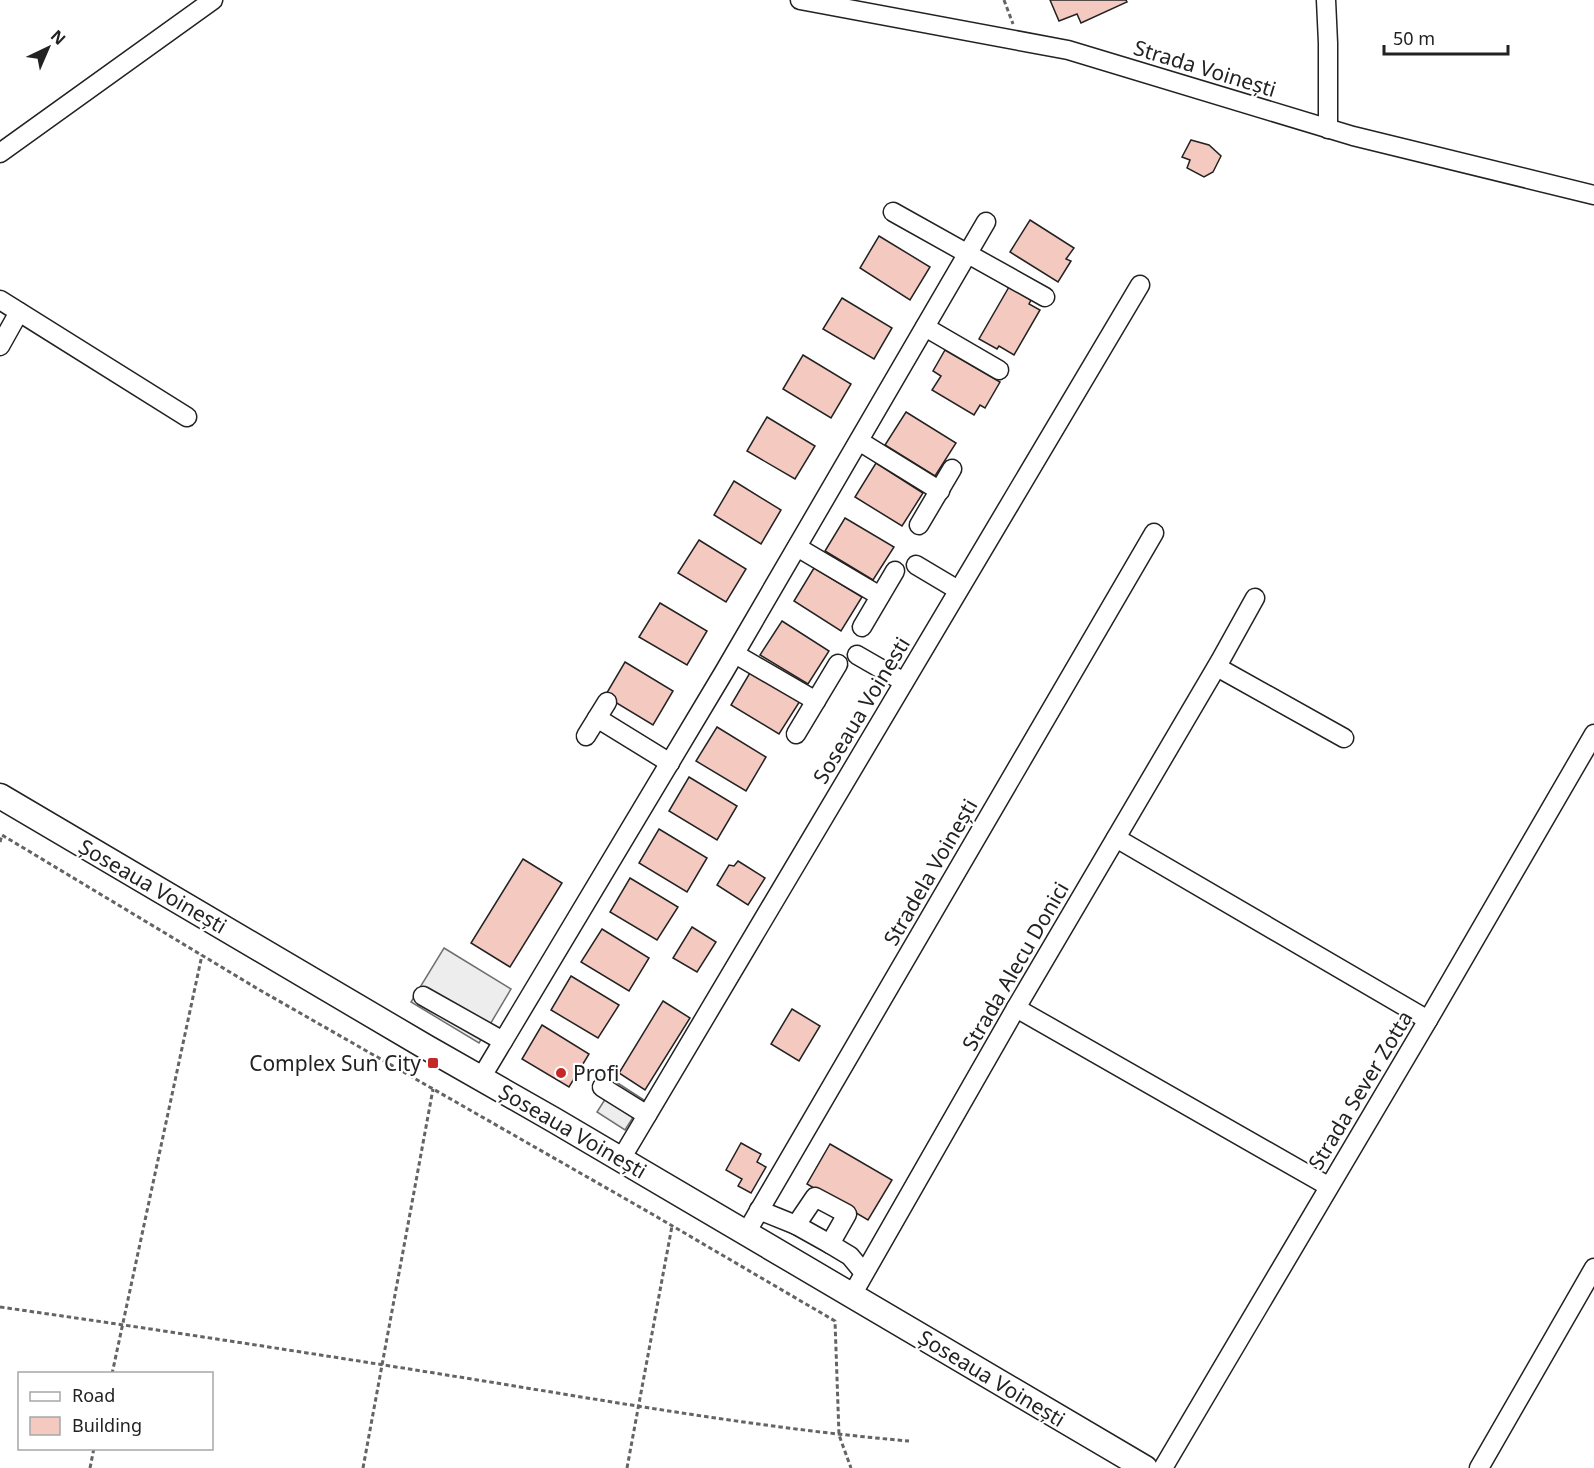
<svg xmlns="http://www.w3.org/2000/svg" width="1594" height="1468" font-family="'Noto Sans',sans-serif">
	<rect width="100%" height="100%" fill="#fff"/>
	<g fill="#ededed" stroke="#6f6f6f" stroke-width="1.5">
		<path d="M 444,948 L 511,989 L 479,1043 L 411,1002 Z"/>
		<path d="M 616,1082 L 644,1100 L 625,1130 L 597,1112 Z"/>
	</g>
	<g fill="#f3c9c0" stroke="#222" stroke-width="1.5">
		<path d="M 1050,0 L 1126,0 L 1127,2 L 1081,23 L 1077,14 L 1059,21 Z"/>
		<path d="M 1191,140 L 1209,145 L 1221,156 L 1213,172 L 1204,177 L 1187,168 L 1190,160 L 1182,157 Z"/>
		<path d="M 1030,220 L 1074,248 L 1066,259 L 1071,261 L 1058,282 L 1010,252 Z"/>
		<path d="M 879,236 L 930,267 L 910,300 L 860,268 Z"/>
		<path d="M 1009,287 L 1031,300 L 1029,304 L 1040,310 L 1014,355 L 999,346 L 997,349 L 979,339 Z"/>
		<path d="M 842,298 L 892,328 L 874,359 L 823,329 Z"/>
		<path d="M 945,350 L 1000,382 L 985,408 L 980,405 L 974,415 L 932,390 L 941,376 L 933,371 Z"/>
		<path d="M 803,355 L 851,384 L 831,418 L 783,389 Z"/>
		<path d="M 906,412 L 956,443 L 935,476 L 885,445 Z"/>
		<path d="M 767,417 L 815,446 L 795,479 L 747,451 Z"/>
		<path d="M 876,463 L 923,493 L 902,526 L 855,497 Z"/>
		<path d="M 734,481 L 781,510 L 761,544 L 714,515 Z"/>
		<path d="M 845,518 L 894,547 L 873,580 L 825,551 Z"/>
		<path d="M 699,540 L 746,569 L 726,602 L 678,573 Z"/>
		<path d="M 814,568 L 862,597 L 841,631 L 794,601 Z"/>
		<path d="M 660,603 L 707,631 L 687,665 L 639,637 Z"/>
		<path d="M 782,621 L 829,651 L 808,684 L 760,655 Z"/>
		<path d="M 625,662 L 673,691 L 653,725 L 605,696 Z"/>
		<path d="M 751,671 L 800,701 L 779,734 L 731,705 Z"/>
		<path d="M 717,727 L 766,757 L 746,791 L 696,761 Z"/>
		<path d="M 689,777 L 737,806 L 717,840 L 669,811 Z"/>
		<path d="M 659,829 L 707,858 L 687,892 L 639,863 Z"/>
		<path d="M 523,859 L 562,883 L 510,967 L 471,943 Z"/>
		<path d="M 738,861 L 765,878 L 748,905 L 717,885 L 729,865 L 734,866 Z"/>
		<path d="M 630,878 L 678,907 L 657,940 L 610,912 Z"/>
		<path d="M 692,927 L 716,942 L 697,972 L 673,958 Z"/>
		<path d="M 602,929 L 649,958 L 629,991 L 581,962 Z"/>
		<path d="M 571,976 L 619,1005 L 598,1038 L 551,1010 Z"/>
		<path d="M 663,1001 L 690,1018 L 645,1090 L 619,1073 Z"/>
		<path d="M 792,1009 L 820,1026 L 799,1061 L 771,1044 Z"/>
		<path d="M 542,1025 L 589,1054 L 569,1087 L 522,1059 Z"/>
		<path d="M 741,1143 L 761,1154 L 757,1162 L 766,1167 L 751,1193 L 738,1186 L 742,1179 L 726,1170 Z"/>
		<path d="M 830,1144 L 892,1180 L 868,1220 L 807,1184 Z"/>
	</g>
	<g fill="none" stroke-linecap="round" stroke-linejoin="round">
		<g stroke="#222" stroke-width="21">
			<g id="minor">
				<path d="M 800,0 L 1068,50 L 1353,136 L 1594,195"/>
				<path d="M 1326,0 L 1328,43 L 1328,129"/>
				<path d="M 0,153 L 213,0"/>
				<path d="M 893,212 L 1045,297"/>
				<path d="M 0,300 L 187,417"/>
				<path d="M 925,327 L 999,370"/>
				<path d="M 0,346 L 19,312"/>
				<path d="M 859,441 L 940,491"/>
				<path d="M 919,525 L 952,469"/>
				<path d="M 797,547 L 880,596"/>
				<path d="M 916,565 L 958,590"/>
				<path d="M 862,627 L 895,571"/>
				<path d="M 735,654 L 816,701"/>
				<path d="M 857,655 L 904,682"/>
				<path d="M 1217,667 L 1344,738"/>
				<path d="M 597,718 L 670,763"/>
				<path d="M 796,734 L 838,664"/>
				<path d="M 586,736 L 607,702"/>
				<path d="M 1116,838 L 1428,1020"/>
				<path d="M 423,996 L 503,1041"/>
				<path d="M 1016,1008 L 1328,1186"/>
				<path d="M 481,1078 L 724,672 L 986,222"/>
				<path d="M 602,1087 L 647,1115"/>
				<path d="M 621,1159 L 1140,285"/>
				<path d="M 759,1210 L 796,1225 L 830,1244 L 850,1256 L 864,1273"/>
				<path d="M 796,1225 L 815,1197 L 847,1214 L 830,1244"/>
				<path d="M 746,1233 L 1154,533"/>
				<path d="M 852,1295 L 1016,1008 L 1220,661 L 1255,598"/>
				<path d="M 1163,1468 L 1428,1020 L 1594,734"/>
				<path d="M 1479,1468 L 1594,1268"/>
			</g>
		</g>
		<g stroke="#222" stroke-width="27">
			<path id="major" d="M 0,796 L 426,1047 L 554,1120 L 1145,1468"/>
		</g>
		<g stroke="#646464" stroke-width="3" stroke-dasharray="4.5 3" stroke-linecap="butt">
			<path d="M 1004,0 L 1013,24"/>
			<path d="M 0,842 L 2,835 L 258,989 L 652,1214 L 835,1321 L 839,1435 L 851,1468"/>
			<path d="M 0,1307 C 161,1330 323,1355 484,1381 C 625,1404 767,1429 909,1441"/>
			<path d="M 112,1374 L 202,955"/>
			<path d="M 90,1468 L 94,1448"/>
			<path d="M 363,1468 L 433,1089"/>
			<path d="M 627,1468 L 672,1226"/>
		</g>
		<use href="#minor" stroke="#fff" stroke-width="18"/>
		<use href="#major" stroke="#fff" stroke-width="24"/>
	</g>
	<g fill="#c62828" stroke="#fff" stroke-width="2">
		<rect x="427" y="1057" width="12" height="12" rx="3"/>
		<circle cx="561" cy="1073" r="6"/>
	</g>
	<g text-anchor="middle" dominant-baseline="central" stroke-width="4.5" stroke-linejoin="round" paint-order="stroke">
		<g font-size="21" fill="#222" stroke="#fff">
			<text transform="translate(1205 68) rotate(17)">Strada Voinești</text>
			<text transform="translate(861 710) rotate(-59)">Soseaua Voinesti</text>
			<text transform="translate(930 872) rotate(-60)">Stradela Voinești</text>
			<text transform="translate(153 886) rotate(30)">Șoseaua Voinești</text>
			<text transform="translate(1015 966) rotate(-60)">Strada Alecu Donici</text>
			<text transform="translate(1360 1090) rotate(-59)">Strada Sever Zotta</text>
			<text transform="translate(573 1131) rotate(30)">Șoseaua Voinești</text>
			<text transform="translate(992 1378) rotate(31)">Șoseaua Voinești</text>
		</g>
		<g font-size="21" fill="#222" stroke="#fff" text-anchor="end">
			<text x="421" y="1063">Complex Sun City</text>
			<text x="573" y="1073" text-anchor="start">Profi</text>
		</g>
	</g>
	<rect x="18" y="1372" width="195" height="78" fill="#ffffff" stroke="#a7a7a7" stroke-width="1.5"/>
	<rect x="30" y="1392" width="30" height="9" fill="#ffffff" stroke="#a7a7a7" stroke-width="1.5"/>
	<text x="72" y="1402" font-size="18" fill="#222222">Road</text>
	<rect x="30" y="1417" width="30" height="18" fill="#f3c9c0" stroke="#a7a7a7" stroke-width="1.5"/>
	<text x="72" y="1432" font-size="18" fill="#222222">Building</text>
	<g transform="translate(48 48) rotate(44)" stroke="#ffffff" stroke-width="4.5" paint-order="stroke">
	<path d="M0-4.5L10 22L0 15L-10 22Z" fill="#222222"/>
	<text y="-9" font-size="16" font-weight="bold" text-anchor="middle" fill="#222222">N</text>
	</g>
	<path d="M1384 45v9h124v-9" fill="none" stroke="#222222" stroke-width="3"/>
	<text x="1393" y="45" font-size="18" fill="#222222" stroke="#ffffff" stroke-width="4.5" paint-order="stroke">50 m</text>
</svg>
